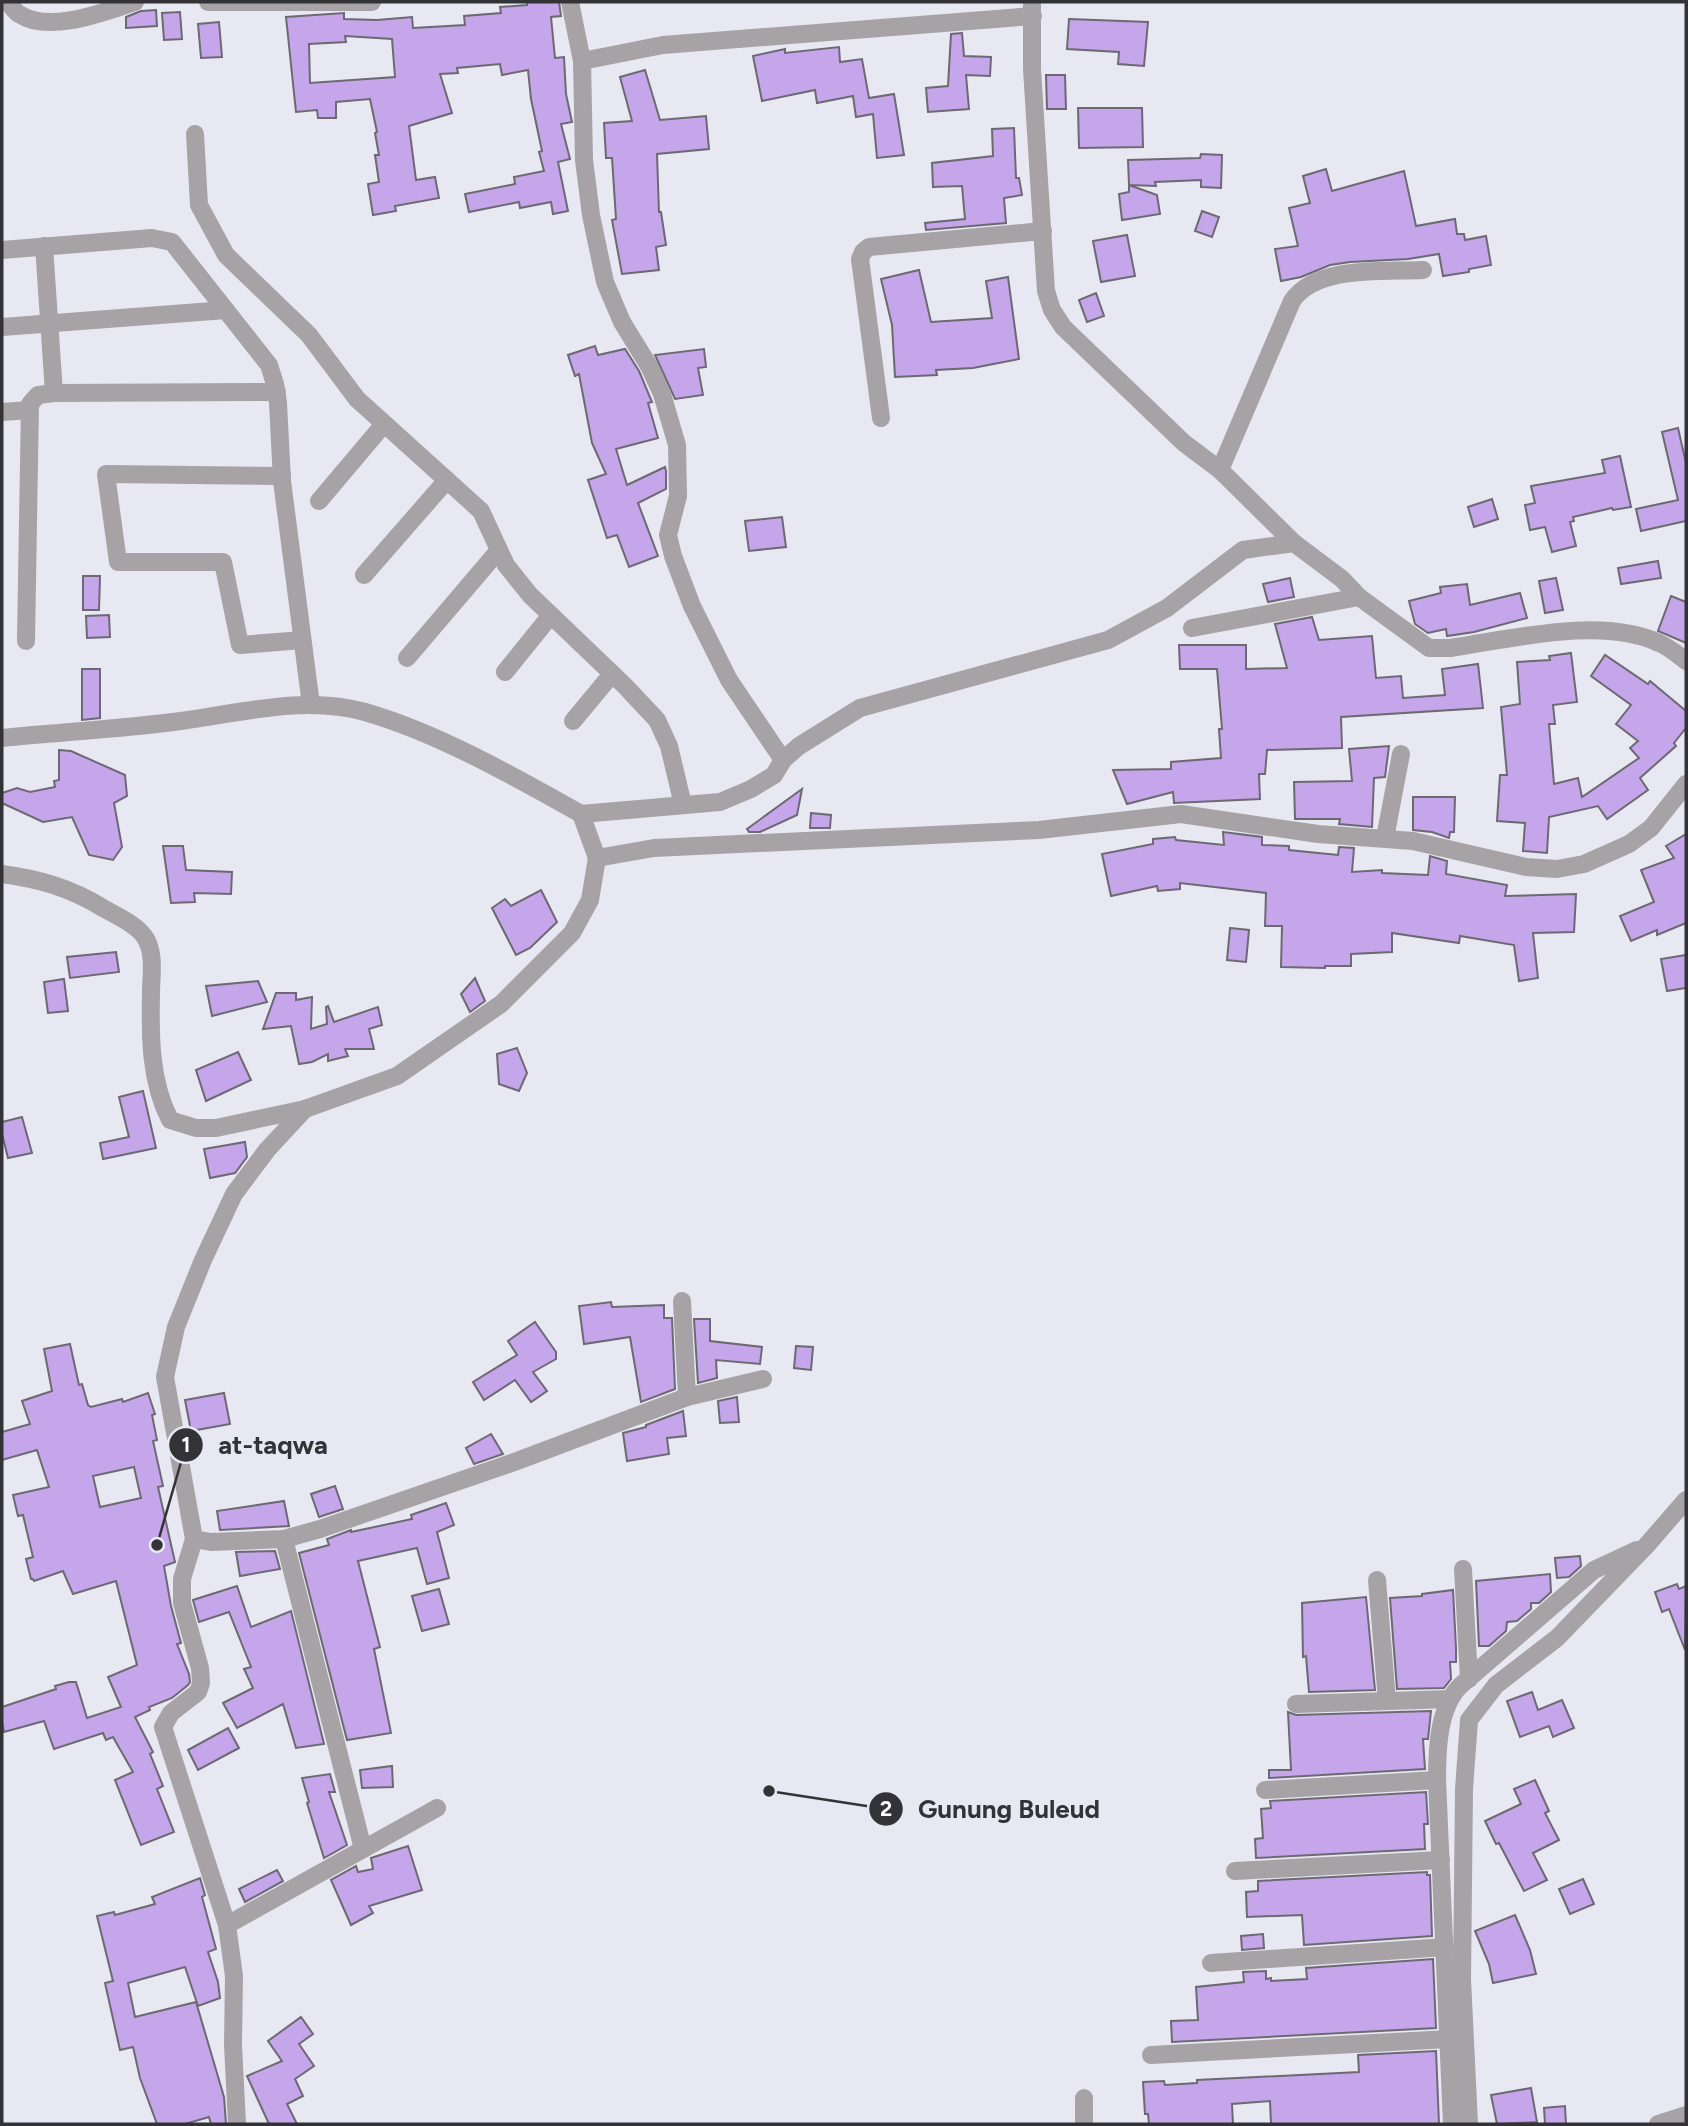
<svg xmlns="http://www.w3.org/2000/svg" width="1688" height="2126" font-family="Figtree,sans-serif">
	<rect width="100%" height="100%" fill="#e8e8f3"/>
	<g fill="#c5a6ea" stroke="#6d6973" stroke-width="2" fill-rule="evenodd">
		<path d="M 527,2 L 559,2 L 561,16 L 551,17 L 555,58 L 564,57 L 566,94 L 572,122 L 561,124 L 570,159 L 558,162 L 568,211 L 553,214 L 551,202 L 520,208 L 519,202 L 469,212 L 465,194 L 515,184 L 514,177 L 544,171 L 539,152 L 542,151 L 531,99 L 528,70 L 502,75 L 500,64 L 457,68 L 458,73 L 440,74 L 452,113 L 409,126 L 416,180 L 435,177 L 439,198 L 395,206 L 396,211 L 373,215 L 368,184 L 379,182 L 375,155 L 379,155 L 375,133 L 377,132 L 370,99 L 336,102 L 336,118 L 318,118 L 317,110 L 296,112 L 286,17 L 344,13 L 344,19 L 377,20 L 412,17 L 413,28 L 465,25 L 464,16 L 501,13 L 500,7 L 527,5 ZM 345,36 L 392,39 L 395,77 L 310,83 L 309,44 L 346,42 Z"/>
		<path d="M 156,10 L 157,26 L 126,28 L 126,17 L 141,11 Z"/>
		<path d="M 180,12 L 182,39 L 164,40 L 162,13 Z"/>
		<path d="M 1069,19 L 1148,22 L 1144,66 L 1118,64 L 1119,52 L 1067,49 Z"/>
		<path d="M 219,22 L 222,57 L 201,58 L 198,24 Z"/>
		<path d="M 962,33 L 964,56 L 991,57 L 990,76 L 966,75 L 969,109 L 928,112 L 926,88 L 948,86 L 951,34 Z"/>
		<path d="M 839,47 L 840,62 L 862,59 L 869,98 L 894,94 L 904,155 L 877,158 L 873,114 L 856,117 L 853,96 L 817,103 L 815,90 L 762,101 L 753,56 L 785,49 L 785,53 Z"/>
		<path d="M 645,70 L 660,120 L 706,116 L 709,149 L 657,154 L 659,212 L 661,212 L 666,245 L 656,247 L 659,270 L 622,274 L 612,220 L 616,219 L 612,158 L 606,158 L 604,123 L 632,121 L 620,77 Z"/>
		<path d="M 1046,75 L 1065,75 L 1066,109 L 1047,109 Z"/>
		<path d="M 1078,108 L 1142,108 L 1143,147 L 1079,148 Z"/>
		<path d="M 1014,128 L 1016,178 L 1019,178 L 1022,195 L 1004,198 L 1006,223 L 926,230 L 925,223 L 965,219 L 962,186 L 933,187 L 932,163 L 993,156 L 992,129 Z"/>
		<path d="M 1201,154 L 1222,155 L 1221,188 L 1201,187 L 1201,180 L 1155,182 L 1156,186 L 1129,185 L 1128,160 L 1200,158 Z"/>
		<path d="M 1326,169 L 1332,191 L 1404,171 L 1416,226 L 1455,219 L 1457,234 L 1464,234 L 1465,240 L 1486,236 L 1491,265 L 1469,269 L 1469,272 L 1443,276 L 1439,254 L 1408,259 L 1350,262 L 1330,265 L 1301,277 L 1281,281 L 1275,249 L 1298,246 L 1289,208 L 1310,203 L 1303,176 Z"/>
		<path d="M 1129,185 L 1157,195 L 1160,214 L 1122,220 L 1119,194 L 1129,192 Z"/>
		<path d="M 1202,211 L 1219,217 L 1212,237 L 1195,231 Z"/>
		<path d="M 1127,235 L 1135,276 L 1101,282 L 1093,241 Z"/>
		<path d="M 919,270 L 931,322 L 992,318 L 986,281 L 1008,277 L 1019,359 L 973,368 L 936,370 L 937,375 L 895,377 L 892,325 L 881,279 Z"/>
		<path d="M 1096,293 L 1104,316 L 1087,322 L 1079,300 Z"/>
		<path d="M 595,346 L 598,355 L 625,349 L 639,371 L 652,402 L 648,403 L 658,438 L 616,449 L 627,485 L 665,467 L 666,471 L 666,489 L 638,503 L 658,556 L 629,567 L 617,535 L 607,538 L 588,480 L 606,474 L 592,443 L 579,374 L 575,376 L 568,355 Z"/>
		<path d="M 704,349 L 706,367 L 698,368 L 703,395 L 675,399 L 655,355 Z"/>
		<path d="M 1678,428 L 1686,463 L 1686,521 L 1641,531 L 1636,509 L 1678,500 L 1662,432 Z"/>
		<path d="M 1620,456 L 1631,507 L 1613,510 L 1612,508 L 1573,517 L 1574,521 L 1570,522 L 1576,546 L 1552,552 L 1545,527 L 1530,530 L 1525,505 L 1535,503 L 1531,486 L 1605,473 L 1602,460 Z"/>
		<path d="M 1492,499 L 1498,519 L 1474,527 L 1468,507 Z"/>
		<path d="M 782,517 L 786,547 L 749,551 L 745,521 Z"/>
		<path d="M 1658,561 L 1661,578 L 1621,584 L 1618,568 Z"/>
		<path d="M 83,576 L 100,576 L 99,610 L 83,610 Z"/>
		<path d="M 1290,578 L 1294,597 L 1268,602 L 1263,584 Z"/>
		<path d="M 1556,578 L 1563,610 L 1545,613 L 1539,581 Z"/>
		<path d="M 1467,584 L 1470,605 L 1520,593 L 1527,618 L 1474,632 L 1447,636 L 1446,629 L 1428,633 L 1415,624 L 1409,601 L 1441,593 L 1440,587 Z"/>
		<path d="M 1671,596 L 1686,602 L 1686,643 L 1658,631 Z"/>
		<path d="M 109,615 L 110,637 L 87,638 L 86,616 Z"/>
		<path d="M 1312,617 L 1319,640 L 1372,636 L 1376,678 L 1401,676 L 1403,698 L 1445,695 L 1442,669 L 1478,664 L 1483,708 L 1341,717 L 1342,748 L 1267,750 L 1265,774 L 1259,774 L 1260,799 L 1174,803 L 1173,792 L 1127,804 L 1113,770 L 1171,769 L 1171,762 L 1221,758 L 1219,729 L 1222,729 L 1217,669 L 1180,669 L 1179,645 L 1246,645 L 1246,669 L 1287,668 L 1275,624 Z"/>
		<path d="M 1571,653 L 1577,702 L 1553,705 L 1555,724 L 1549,724 L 1554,784 L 1578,778 L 1582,797 L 1639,758 L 1630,748 L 1638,741 L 1616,724 L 1631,705 L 1591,676 L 1605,655 L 1648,684 L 1650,681 L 1686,711 L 1686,728 L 1674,743 L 1676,746 L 1640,778 L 1648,790 L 1607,819 L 1598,806 L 1549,817 L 1547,853 L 1523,851 L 1525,823 L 1497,821 L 1500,775 L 1507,775 L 1501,707 L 1520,704 L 1517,662 L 1550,660 L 1549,656 Z"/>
		<path d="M 82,669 L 100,669 L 100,718 L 82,720 Z"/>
		<path d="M 1389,746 L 1385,777 L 1374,778 L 1372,827 L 1339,824 L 1340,819 L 1295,819 L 1294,782 L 1352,781 L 1349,749 Z"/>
		<path d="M 59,750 L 71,751 L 125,775 L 127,796 L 114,803 L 122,847 L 113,860 L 89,855 L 72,817 L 43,822 L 2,803 L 2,793 L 17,788 L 30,792 L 55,787 L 54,781 L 59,780 Z"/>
		<path d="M 802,789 L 797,815 L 760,832 L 749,832 L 747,829 Z"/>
		<path d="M 1413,797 L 1455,797 L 1454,832 L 1450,832 L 1449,838 L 1432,832 L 1413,830 Z"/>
		<path d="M 811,813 L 831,815 L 830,828 L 810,828 Z"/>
		<path d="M 1223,832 L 1262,837 L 1262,845 L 1289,846 L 1289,850 L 1338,855 L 1339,847 L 1354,848 L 1352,872 L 1382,870 L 1382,873 L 1428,875 L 1430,856 L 1447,861 L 1446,874 L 1507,885 L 1505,896 L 1576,894 L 1574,932 L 1533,933 L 1538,978 L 1519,981 L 1514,945 L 1460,936 L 1459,943 L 1392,933 L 1392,952 L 1351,954 L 1351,966 L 1325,966 L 1325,968 L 1281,967 L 1282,926 L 1265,926 L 1266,893 L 1180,883 L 1180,889 L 1158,891 L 1157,886 L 1111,896 L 1102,854 L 1153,844 L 1153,839 L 1175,837 L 1176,840 L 1224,845 Z"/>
		<path d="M 1686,834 L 1686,923 L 1657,935 L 1657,930 L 1631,941 L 1620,916 L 1654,902 L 1641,870 L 1674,858 L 1666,846 Z"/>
		<path d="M 163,846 L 183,846 L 186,870 L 232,872 L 231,894 L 194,893 L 195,902 L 171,903 Z"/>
		<path d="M 541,890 L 557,922 L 530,948 L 516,955 L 492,908 L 505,899 L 511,906 Z"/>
		<path d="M 1230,928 L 1249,930 L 1246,962 L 1227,960 Z"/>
		<path d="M 116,952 L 119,972 L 70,978 L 67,957 Z"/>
		<path d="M 1686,955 L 1686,988 L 1667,991 L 1661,959 Z"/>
		<path d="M 475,978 L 485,1001 L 470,1012 L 461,994 Z"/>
		<path d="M 64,979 L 68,1011 L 48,1013 L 44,982 Z"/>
		<path d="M 258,981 L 267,1002 L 212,1016 L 206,986 Z"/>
		<path d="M 276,993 L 296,993 L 296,1000 L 312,997 L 311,1029 L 327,1024 L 326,1007 L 328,1006 L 334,1022 L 378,1007 L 382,1025 L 369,1029 L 374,1049 L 345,1049 L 348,1056 L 328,1061 L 328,1054 L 312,1062 L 299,1064 L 291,1026 L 263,1029 Z"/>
		<path d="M 517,1048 L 527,1073 L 519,1091 L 499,1084 L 497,1054 Z"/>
		<path d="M 238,1052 L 251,1080 L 206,1101 L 196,1070 Z"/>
		<path d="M 143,1091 L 156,1148 L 103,1159 L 100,1143 L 129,1137 L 119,1097 Z"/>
		<path d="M 22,1117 L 32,1153 L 8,1158 L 2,1134 L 2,1122 Z"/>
		<path d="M 245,1142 L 247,1157 L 235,1173 L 210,1178 L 204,1149 Z"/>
		<path d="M 611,1302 L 612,1307 L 664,1305 L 664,1318 L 672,1318 L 675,1389 L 641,1402 L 630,1337 L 584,1344 L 579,1306 Z"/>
		<path d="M 694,1319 L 710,1319 L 710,1341 L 762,1347 L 760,1364 L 716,1360 L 717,1378 L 698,1383 Z"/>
		<path d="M 535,1322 L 556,1352 L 556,1359 L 533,1372 L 547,1391 L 531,1402 L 515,1380 L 484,1400 L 473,1382 L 517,1355 L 508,1341 Z"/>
		<path d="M 70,1344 L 79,1385 L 82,1384 L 88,1405 L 91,1407 L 122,1399 L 123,1402 L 148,1393 L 155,1414 L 152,1415 L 157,1440 L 153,1441 L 163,1486 L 158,1487 L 175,1562 L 164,1566 L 171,1606 L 181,1643 L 177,1644 L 189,1674 L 190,1682 L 188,1685 L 172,1698 L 149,1707 L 150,1710 L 135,1717 L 153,1752 L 150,1754 L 163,1786 L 157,1789 L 174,1832 L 141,1845 L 115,1780 L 133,1772 L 113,1737 L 106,1740 L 103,1733 L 54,1749 L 44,1721 L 4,1732 L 2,1723 L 2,1707 L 56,1689 L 55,1686 L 69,1682 L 76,1682 L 87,1718 L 121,1707 L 108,1677 L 137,1665 L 116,1581 L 73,1594 L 63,1571 L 34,1581 L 33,1579 L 31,1579 L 26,1559 L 33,1557 L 23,1515 L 18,1516 L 13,1495 L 49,1487 L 37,1450 L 2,1460 L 2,1432 L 30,1424 L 22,1401 L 52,1391 L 44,1349 ZM 134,1467 L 141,1498 L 100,1507 L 93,1476 Z"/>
		<path d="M 796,1346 L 813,1347 L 811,1370 L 794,1368 Z"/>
		<path d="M 224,1393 L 230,1424 L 191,1431 L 185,1400 Z"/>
		<path d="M 737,1397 L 739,1422 L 720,1423 L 718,1401 Z"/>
		<path d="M 683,1411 L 686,1436 L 667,1438 L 669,1454 L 627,1461 L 623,1433 L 646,1427 L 646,1425 Z"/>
		<path d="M 491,1434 L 503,1454 L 474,1464 L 466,1448 Z"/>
		<path d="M 335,1486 L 343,1509 L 319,1517 L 311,1494 Z"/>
		<path d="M 284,1501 L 289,1526 L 220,1530 L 217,1511 Z"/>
		<path d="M 446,1503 L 454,1525 L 437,1532 L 449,1578 L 427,1584 L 417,1548 L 358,1561 L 380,1647 L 374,1649 L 391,1733 L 347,1740 L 299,1553 L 329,1545 L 327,1539 L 351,1530 L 351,1532 L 412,1519 L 411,1515 Z"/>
		<path d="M 275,1551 L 280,1569 L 240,1576 L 236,1552 Z"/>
		<path d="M 1580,1556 L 1581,1566 L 1569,1577 L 1557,1578 L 1555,1558 Z"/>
		<path d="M 1550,1574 L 1551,1592 L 1539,1603 L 1531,1603 L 1531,1609 L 1517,1621 L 1507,1622 L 1506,1631 L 1489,1646 L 1479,1646 L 1476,1581 Z"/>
		<path d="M 1677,1584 L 1679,1589 L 1686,1586 L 1685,1650 L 1669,1609 L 1662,1612 L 1655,1592 Z"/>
		<path d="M 237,1586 L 251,1627 L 291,1611 L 324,1744 L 296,1748 L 283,1704 L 237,1728 L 223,1703 L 253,1688 L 244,1669 L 251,1667 L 229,1612 L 199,1622 L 193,1600 Z"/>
		<path d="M 439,1589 L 449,1624 L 422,1631 L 412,1596 Z"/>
		<path d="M 1453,1590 L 1456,1648 L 1456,1662 L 1450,1662 L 1451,1679 L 1444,1688 L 1397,1689 L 1390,1598 L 1422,1596 L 1422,1594 Z"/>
		<path d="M 1366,1597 L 1375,1690 L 1309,1692 L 1306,1656 L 1303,1657 L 1302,1603 Z"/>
		<path d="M 1532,1692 L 1538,1710 L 1562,1700 L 1574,1728 L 1553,1737 L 1549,1726 L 1520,1737 L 1507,1701 Z"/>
		<path d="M 1431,1711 L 1428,1739 L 1423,1739 L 1425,1769 L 1269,1778 L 1269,1770 L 1291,1770 L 1288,1712 L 1296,1715 Z"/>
		<path d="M 228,1728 L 239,1748 L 198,1770 L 188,1750 Z"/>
		<path d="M 392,1766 L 393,1787 L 362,1788 L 360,1770 Z"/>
		<path d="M 330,1774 L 335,1792 L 329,1792 L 347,1845 L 324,1858 L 307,1803 L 309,1802 L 302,1778 Z"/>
		<path d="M 1535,1780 L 1549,1811 L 1545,1813 L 1559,1840 L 1533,1853 L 1547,1880 L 1524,1891 L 1499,1843 L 1496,1844 L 1485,1821 L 1521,1804 L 1514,1789 Z"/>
		<path d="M 1426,1792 L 1428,1824 L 1424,1824 L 1425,1849 L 1256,1858 L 1255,1839 L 1263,1838 L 1261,1809 L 1271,1808 L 1270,1801 Z"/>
		<path d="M 408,1846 L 422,1890 L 369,1906 L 373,1913 L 351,1925 L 331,1880 L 356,1866 L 358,1872 L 373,1869 L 371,1858 Z"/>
		<path d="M 277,1870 L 283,1881 L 245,1902 L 239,1889 Z"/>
		<path d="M 1427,1872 L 1427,1875 L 1430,1875 L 1432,1936 L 1304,1945 L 1302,1915 L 1247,1917 L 1246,1892 L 1258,1891 L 1258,1881 Z"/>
		<path d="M 200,1878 L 205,1895 L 202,1897 L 216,1949 L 208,1952 L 218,1982 L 220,1998 L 198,2006 L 185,1967 L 128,1983 L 135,2017 L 196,2002 L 224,2097 L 226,2124 L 211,2124 L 209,2117 L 185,2124 L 157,2124 L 140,2078 L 133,2047 L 120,2050 L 105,1983 L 113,1981 L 97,1916 L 114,1912 L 115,1915 L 155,1904 L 152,1897 Z"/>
		<path d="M 1583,1879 L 1594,1904 L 1570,1914 L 1559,1889 Z"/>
		<path d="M 1515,1915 L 1530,1950 L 1536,1974 L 1493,1983 L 1489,1964 L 1475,1931 Z"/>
		<path d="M 1263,1934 L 1264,1948 L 1242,1950 L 1241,1936 Z"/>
		<path d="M 1433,1959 L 1436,2028 L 1172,2042 L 1171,2021 L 1198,2020 L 1196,1987 L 1244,1982 L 1243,1972 L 1266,1971 L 1266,1979 L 1271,1978 L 1271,1981 L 1307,1979 L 1306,1968 Z"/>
		<path d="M 301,2017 L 313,2034 L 299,2044 L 314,2066 L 295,2079 L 303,2096 L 287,2104 L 297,2124 L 269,2124 L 247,2076 L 282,2061 L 268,2041 Z"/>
		<path d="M 1436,2051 L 1439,2124 L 1271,2124 L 1270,2101 L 1232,2104 L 1233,2124 L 1149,2124 L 1148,2114 L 1145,2114 L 1143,2082 L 1164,2081 L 1165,2085 L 1197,2083 L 1197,2080 L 1359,2072 L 1358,2055 Z"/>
		<path d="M 1531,2088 L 1537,2122 L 1497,2124 L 1491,2095 Z"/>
		<path d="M 1565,2106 L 1566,2124 L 1545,2124 L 1544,2108 Z"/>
	</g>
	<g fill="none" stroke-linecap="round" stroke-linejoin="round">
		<g stroke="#a6a2a6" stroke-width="18">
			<path d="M 8,2 C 11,5 15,12 19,14 C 49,34 104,12 135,2"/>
			<path d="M 208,2 L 372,2"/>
			<path d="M 570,2 L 582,61 L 663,45 L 1033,16"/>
			<path d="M 1032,2 L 1032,69 L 1046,291 L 1052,310 L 1063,327 L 1184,443 L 1220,470 L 1294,543 L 1342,579 L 1359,597 L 1429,648 L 1450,648 C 1512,639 1602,616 1659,643 C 1669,647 1678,655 1686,661"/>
			<path d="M 582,61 L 584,160 L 591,215 L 605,282 L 622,322 L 649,366 L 662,394 L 677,445 L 678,496 L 668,535 L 673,556 L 692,606 L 729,680 L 783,760"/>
			<path d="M 195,134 L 199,205 L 226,255 L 309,335 L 357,399 L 481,511 L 506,565 L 530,595 L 625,686 L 657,720 L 669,746 L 683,805"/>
			<path d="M 44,246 L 54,393"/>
			<path d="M 2,250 L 152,238 L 172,242 L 269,365 L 275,384 L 278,403 L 282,481 L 311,705"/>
			<path d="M 2,327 L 226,310"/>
			<path d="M 2,412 L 29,410"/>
			<path d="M 881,418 L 860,259 L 863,252 L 869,247 L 1043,231"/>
			<path d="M 1220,470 L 1292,301 C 1316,265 1384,272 1423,270"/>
			<path d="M 282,476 L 106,474 L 118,562 L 223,562 L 240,645 L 302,640"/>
			<path d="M 319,501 L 384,424"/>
			<path d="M 1294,543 L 1243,550 L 1167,608 L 1108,640 L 860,708 L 799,746 L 783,760 L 774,775 L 751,789 L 720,802 L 581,814 L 597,858 L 654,848 L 1039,830 L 1181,814 L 1318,834 L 1413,841 L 1526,867 L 1557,869 L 1584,864 L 1629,844 L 1651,828 L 1686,784"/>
			<path d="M 364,575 L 447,480"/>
			<path d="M 1192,628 L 1359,597"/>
			<path d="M 26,641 L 30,404 L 38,395 L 54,393 L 277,392"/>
			<path d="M 407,658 L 499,550"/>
			<path d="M 505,672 L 551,615"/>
			<path d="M 573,721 L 612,674"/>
			<path d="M 2,738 C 61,732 122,729 181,721 C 241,713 305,695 365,712 C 438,733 515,777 581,814"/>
			<path d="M 1385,838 L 1401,754"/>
			<path d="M 597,858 L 590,900 L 572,933 L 501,1004 L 397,1076 L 305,1109 L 267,1150 L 234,1194 L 203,1260 L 176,1327 L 165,1377 L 194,1539 L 211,1542 L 284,1539 L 320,1529 L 517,1461 L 687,1397 L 763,1379"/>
			<path d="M 2,874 C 39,879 71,888 103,908 C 117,916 138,925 146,939 C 155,955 151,976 151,993 C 150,1036 150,1081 170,1120 L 196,1128 L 216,1128 L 305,1109"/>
			<path d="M 682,1301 L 687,1397"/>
			<path d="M 194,1539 L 182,1579 L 182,1603 L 200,1668 L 201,1683 L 198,1692 L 171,1713 L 163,1727 L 227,1925 L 234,1976 L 233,2045 L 237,2124"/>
			<path d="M 284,1539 L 363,1849"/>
			<path d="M 1463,1569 L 1469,1679"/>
			<path d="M 1377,1580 L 1387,1701"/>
			<path d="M 1296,1704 L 1450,1699"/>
			<path d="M 1265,1790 L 1437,1780"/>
			<path d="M 1235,1871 L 1441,1860"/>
			<path d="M 227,1925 L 437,1808"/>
			<path d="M 1211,1963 L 1445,1947"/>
			<path d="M 1151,2055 L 1449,2039"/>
			<path d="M 1084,2098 L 1084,2124"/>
			<path d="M 1452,2124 L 1437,1780 C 1437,1750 1438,1708 1460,1686 L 1594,1570 L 1637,1550"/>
			<path d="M 1469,2124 L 1462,1979 L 1464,1789 L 1469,1720 L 1496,1685 L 1557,1638 L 1646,1546 L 1686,1500"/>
			<path d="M 1658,2124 L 1686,2115"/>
		</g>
	</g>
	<path fill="none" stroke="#333337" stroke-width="2.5" d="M157 1545L186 1445M769 1791L886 1809"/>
	<g fill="#333337" stroke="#e8e8f3" stroke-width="2.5">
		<circle cx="157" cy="1545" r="7"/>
		<circle cx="769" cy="1791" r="7"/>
		<circle cx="186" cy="1445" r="18"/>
		<circle cx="886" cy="1809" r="18"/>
	</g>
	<g font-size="21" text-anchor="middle" font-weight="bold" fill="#fff">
		<text x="186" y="1452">1</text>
		<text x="886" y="1816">2</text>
	</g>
	<g font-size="26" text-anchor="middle" font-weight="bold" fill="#333337" stroke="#e8e8f3" stroke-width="6" stroke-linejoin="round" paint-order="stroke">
		<text x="273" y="1454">at-taqwa</text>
		<text x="1009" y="1818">Gunung Buleud</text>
	</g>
	<rect width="1688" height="2126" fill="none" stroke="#333337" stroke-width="7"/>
</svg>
